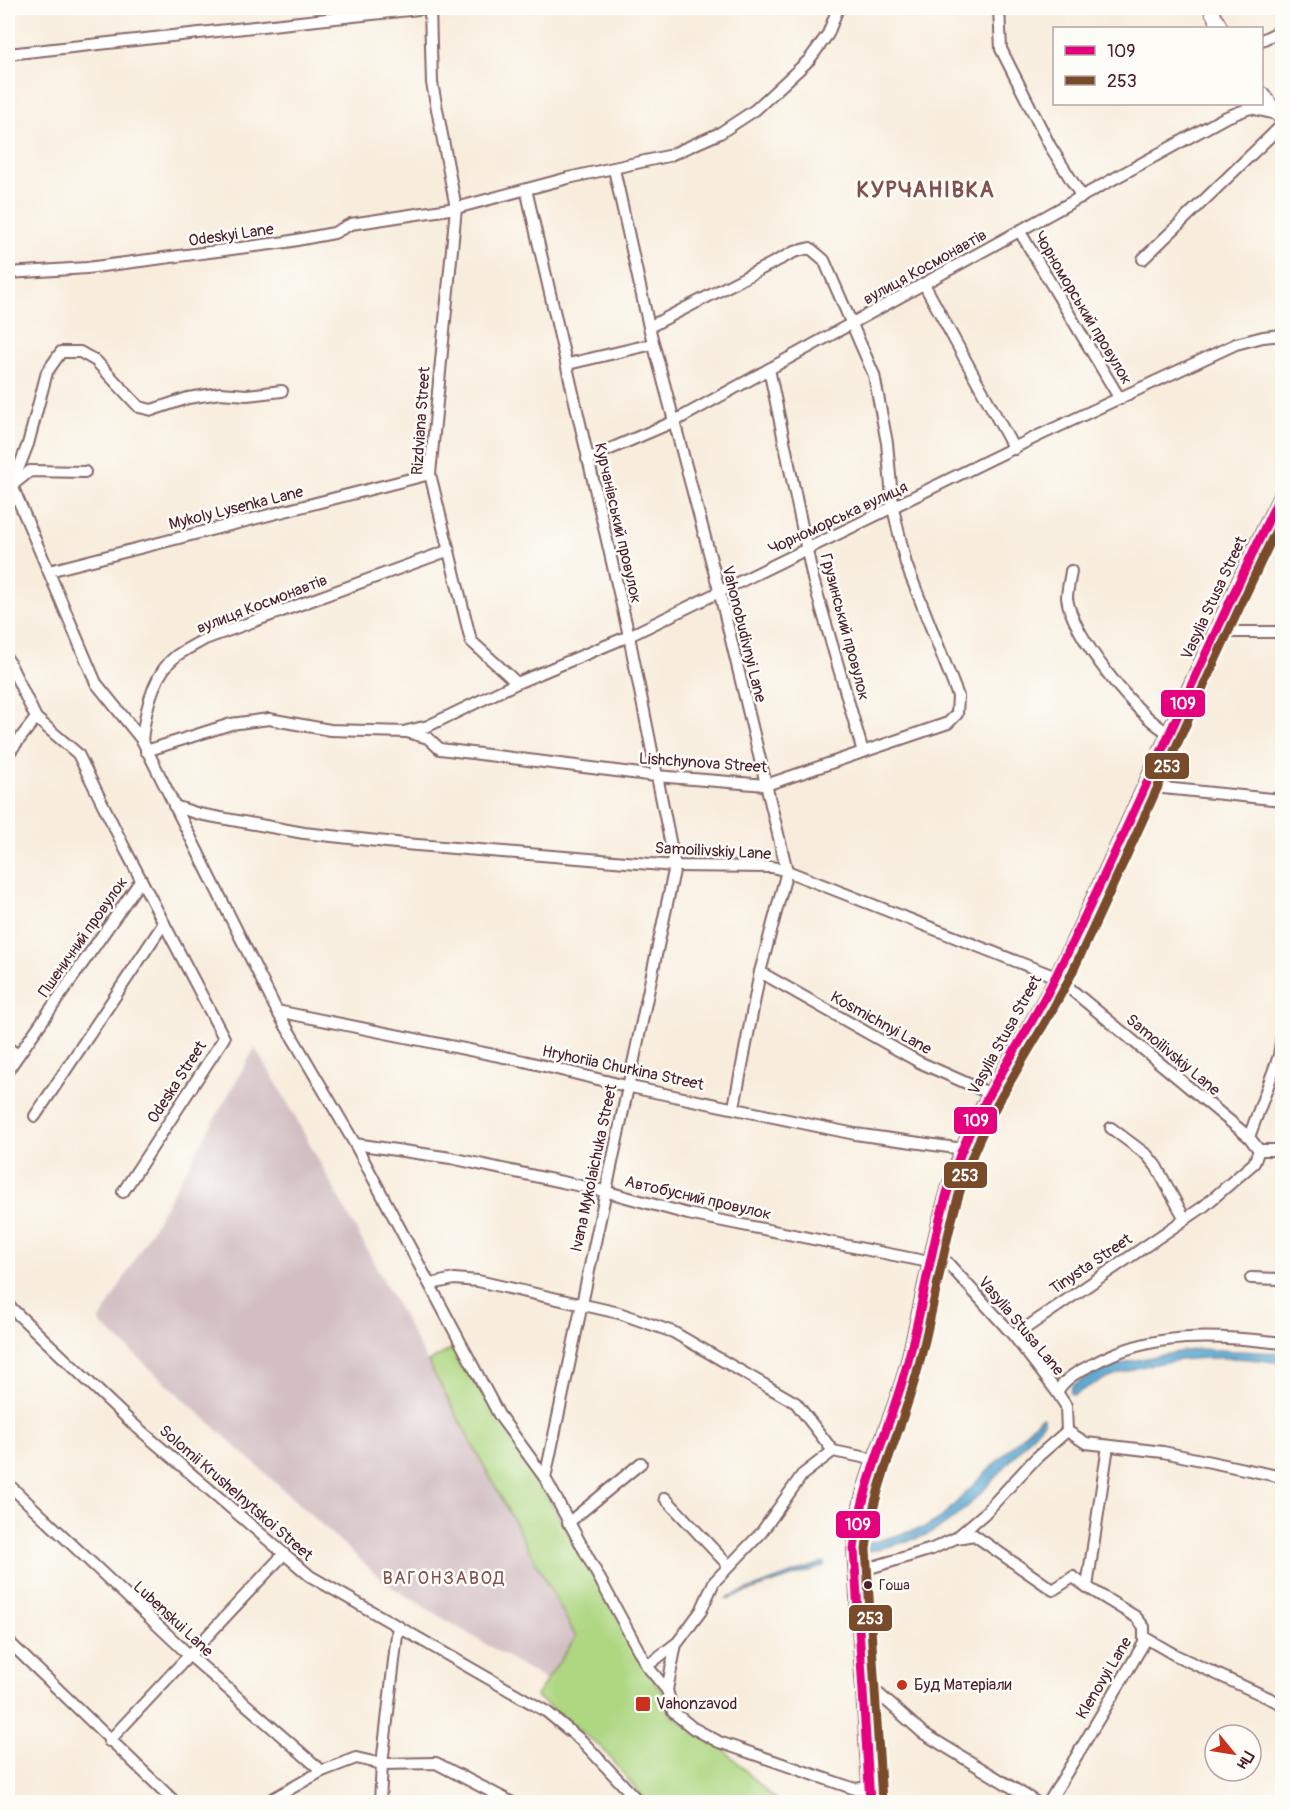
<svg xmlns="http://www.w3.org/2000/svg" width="1290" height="1810" font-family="Pangolin,sans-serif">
	<rect width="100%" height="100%" fill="#fdfcf7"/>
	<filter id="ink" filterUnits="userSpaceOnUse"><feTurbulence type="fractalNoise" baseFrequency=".0167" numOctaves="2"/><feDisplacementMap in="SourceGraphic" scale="12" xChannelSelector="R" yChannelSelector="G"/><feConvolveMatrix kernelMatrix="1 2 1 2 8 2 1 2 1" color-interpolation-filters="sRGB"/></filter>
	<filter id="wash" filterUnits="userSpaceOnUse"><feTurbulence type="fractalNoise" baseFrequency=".008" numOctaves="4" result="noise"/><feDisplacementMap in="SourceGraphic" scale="24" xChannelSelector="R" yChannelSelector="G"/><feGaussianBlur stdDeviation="1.35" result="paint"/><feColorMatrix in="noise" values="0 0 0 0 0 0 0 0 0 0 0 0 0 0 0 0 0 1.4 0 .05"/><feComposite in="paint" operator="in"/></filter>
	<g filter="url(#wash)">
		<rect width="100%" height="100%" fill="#f8eddd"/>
		<path fill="#d2bec3" d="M 255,1048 L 279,1087 L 576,1637 L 547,1681 L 388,1585 L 99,1322 Z"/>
		<path fill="#aed782" stroke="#7c7b56" stroke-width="1.5" d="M 459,1345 L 657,1685 L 665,1693 L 671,1715 L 724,1749 L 772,1797 L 781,1802 L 647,1802 L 603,1749 L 536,1696 L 576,1637 L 428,1362 Z"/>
		<g fill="#55a6d0" stroke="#50627e" stroke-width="1.5">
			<path d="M 1198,1349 L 1280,1353 L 1282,1354 L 1282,1363 C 1213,1352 1135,1357 1074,1395 L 1070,1393 L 1072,1386 C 1109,1362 1154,1356 1198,1349 Z"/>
			<path d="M 1044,1417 L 1044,1422 C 1014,1454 968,1517 928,1534 C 907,1543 883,1547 861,1553 L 860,1550 L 863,1545 L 926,1527 L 941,1518 L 1040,1418 Z"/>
			<path d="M 824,1562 L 824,1566 L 726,1599 L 728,1597 Z"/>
		</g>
	</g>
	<g filter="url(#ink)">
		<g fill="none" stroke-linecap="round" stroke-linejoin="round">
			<g stroke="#876769" stroke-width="14">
				<g id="minor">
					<path d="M 430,8 L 432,83 L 456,208 L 430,474 L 471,641 L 517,683"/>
					<path d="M 999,8 L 1001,49 L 1050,146 L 1082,197"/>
					<path d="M 1262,40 L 1282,30"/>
					<path d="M 8,54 L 427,8"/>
					<path d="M 614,169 L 649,327 L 719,590 L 787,871 L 760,972 L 734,1107"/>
					<path d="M 526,189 L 629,636 L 675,866 L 545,1478"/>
					<path d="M 1020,232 L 1120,399"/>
					<path d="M 1143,259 L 1282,125"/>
					<path d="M 8,273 L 87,268 L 286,242 L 334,233 L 351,224 L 456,208 L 568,178 L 668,156 L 720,133 L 755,110 L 809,60 L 828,34 L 838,8"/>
					<path d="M 924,284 L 1014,449"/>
					<path d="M 568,364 L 653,344"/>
					<path d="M 769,369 L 813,579 L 863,752"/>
					<path d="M 587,459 L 673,422 L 1224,118 L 1250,108 L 1276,114"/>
					<path d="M 8,476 L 96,683 L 142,740 L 277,1011 L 355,1144 L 499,1415 L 545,1478 L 647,1666"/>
					<path d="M 15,483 L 30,471 L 85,472"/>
					<path d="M 12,485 L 28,444 L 47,372 L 61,352 L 80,352 L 96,361 L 139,407 L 152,410 L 188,398 L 220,393 L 247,395 L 282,391"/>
					<path d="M 49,571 L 430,474"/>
					<path d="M 1071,571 C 1070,579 1067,590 1067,598 C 1071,634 1137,717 1169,733"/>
					<path d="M 1217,632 L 1282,632"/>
					<path d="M 8,660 L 36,718 L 78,754 L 124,847 L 224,1038 L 123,1192"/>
					<path d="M 407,731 L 428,726 L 517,683 L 629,636 L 1038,436 L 1236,344 L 1263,337 L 1282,335"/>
					<path d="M 142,740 C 145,712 152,675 176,656 C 184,650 195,645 205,639 L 447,551"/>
					<path d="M 146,751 L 231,724 L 269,719 L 330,730 L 407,732 L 428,738 L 440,749 L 656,776 L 766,785 L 948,723 L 957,714 L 958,696 L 906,564 L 893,508 L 887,443 L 874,375 L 824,260 L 810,248 L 794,252 L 649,327"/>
					<path d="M 8,754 L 36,718"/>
					<path d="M 1144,786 L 1282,800"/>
					<path d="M 174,806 L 199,814 L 304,833 L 405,844 L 675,866 L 772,867 L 787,871 L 1056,977 L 1249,1137"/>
					<path d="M 760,972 L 919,1062 L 991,1094"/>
					<path d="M 277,1011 L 524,1061 L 626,1086 L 855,1134 L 963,1149"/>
					<path d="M 8,1048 L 18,1055"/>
					<path d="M 8,1070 L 141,880"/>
					<path d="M 35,1116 L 164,923"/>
					<path d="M 1111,1128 L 1147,1155 L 1156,1166 L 1185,1219"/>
					<path d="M 355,1144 L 451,1158 L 604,1191 L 688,1214 L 929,1262"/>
					<path d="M 1259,1150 L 1282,1150"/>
					<path d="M 932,1250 L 945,1260 L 1014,1336 L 1057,1392 L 1066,1406 L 1067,1431"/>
					<path d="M 1251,1278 L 1282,1279"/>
					<path d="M 431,1284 L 454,1279 L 478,1281 L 619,1313 L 673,1332 L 796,1403 L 833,1451"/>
					<path d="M 8,1305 L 132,1423 L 310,1576 L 547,1712 L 582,1741 L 639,1802"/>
					<path d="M 1014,1336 L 1203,1207 L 1254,1163 L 1259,1150 L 1249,1137 L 1279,1056 L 1282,1035"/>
					<path d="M 1057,1392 C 1065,1378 1079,1371 1093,1364 C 1152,1331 1217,1335 1282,1343"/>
					<path d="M 1067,1431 L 1086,1443 L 1163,1452 L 1282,1477"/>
					<path d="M 8,1484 L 188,1654 L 322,1771"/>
					<path d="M 665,1498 L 729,1566"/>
					<path d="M 568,1523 L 641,1463"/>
					<path d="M 957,1538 L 974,1535 L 1053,1590 L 1073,1577 L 1087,1587"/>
					<path d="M 856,1569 L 863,1570 L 932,1549 L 956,1538 L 984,1514 L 1035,1459 L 1067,1431"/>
					<path d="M 1144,1637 L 1175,1655 L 1282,1704"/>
					<path d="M 8,1641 L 175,1802"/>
					<path d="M 864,1681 L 923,1733 L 1036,1802"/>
					<path d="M 667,1690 L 676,1644"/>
					<path d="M 109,1741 L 283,1555"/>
					<path d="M 869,1787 L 855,1789 L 719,1742 L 693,1728 L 673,1712 L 667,1690 L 647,1666 L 678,1642 L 701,1611 L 714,1582 L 761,1533 L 802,1475 L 833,1451 L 872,1459"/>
					<path d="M 267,1802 L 322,1771 L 356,1758 L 382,1764 L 436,1763 L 511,1802"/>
					<path d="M 380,1802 L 382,1764 L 398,1626"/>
					<path d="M 1049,1802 L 1144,1643 L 1144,1627 L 1136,1617 L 1087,1587 L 1108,1446"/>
				</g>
			</g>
			<g stroke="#876769" stroke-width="16">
				<g id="major">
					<path d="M 1210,8 L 1221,28"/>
					<path d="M 1262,94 L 1282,120"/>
					<path d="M 870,1802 L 854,1549 C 858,1479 889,1434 906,1368 C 925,1295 934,1220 962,1150 C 988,1088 1029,1033 1058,973 C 1134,813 1203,650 1282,492"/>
				</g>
			</g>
			<use href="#minor" stroke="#fff" stroke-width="10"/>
			<use href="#major" stroke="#fff" stroke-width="14"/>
			<g stroke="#fdfcf7" stroke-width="14">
				<path id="bus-1" d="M 870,1802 L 854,1549 C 861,1487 888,1432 905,1372 C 926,1299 933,1221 962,1150 C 988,1087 1029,1033 1058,972 C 1136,814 1204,651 1282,492"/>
			</g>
			<g stroke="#fdfcf7" stroke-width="14">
				<path id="bus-2" d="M 882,1801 L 866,1549 C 873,1487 901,1432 917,1372 C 937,1300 945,1224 973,1154 C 999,1092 1040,1037 1070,977 C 1143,825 1208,670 1282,518"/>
			</g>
			<use href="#bus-1" stroke="#e5007d" stroke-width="9"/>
			<use href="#bus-2" stroke="#7a4b2a" stroke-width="9"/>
		</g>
	</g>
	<circle fill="#4a1f2b" stroke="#fdfcf7" stroke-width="2" cx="868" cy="1585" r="5"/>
	<g fill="#c8321e" stroke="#fdfcf7" stroke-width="2">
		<circle cx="902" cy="1685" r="6"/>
		<rect x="635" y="1696" width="16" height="16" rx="3"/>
	</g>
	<g text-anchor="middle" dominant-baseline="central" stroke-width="5" stroke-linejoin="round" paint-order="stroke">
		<g font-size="14" fill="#4a1f2b" stroke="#fdfcf7" text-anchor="start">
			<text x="879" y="1585">Гоша</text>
		</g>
		<g font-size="16" fill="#4a1f2b" stroke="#fdfcf7">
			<text transform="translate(231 235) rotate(-8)">Odeskyi Lane</text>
			<text transform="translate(925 267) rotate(-29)">вулиця Космонавтів</text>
			<text transform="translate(1083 308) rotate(59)">Чорноморський провулок</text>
			<text transform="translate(421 421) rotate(-86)">Rizdviana Street</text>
			<text transform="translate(236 508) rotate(-14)">Mykoly Lysenka Lane</text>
			<text transform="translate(838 518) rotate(-25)">Чорноморська вулиця</text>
			<text transform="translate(618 523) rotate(77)">Курчанівський провулок</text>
			<text transform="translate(1214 598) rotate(-65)">Vasylia Stusa Street</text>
			<text transform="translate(262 604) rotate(-21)">вулиця Космонавтів</text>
			<text transform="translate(845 627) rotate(75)">Грузинський провулок</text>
			<text transform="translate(744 634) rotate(76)">Vahonobudivnyi Lane</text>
			<text transform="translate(703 763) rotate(4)">Lishchynova Street</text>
			<text transform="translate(713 851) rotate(3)">Samoilivskiy Lane</text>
			<text transform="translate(83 937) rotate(-55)">Пшеничний провулок</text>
			<text transform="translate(881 1023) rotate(29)">Kosmichnyi Lane</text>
			<text transform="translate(1005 1035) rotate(-61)">Vasylia Stusa Street</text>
			<text transform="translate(1173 1055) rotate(40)">Samoilivskiy Lane</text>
			<text transform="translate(623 1068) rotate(12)">Hryhoriia Churkina Street</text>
			<text transform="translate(177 1082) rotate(-57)">Odeska Street</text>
			<text transform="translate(594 1168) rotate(-78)">Ivana Mykolaichuka Street</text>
			<text transform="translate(698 1198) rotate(13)">Автобусний провулок</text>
			<text transform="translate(1091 1264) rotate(-34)">Tinysta Street</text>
			<text transform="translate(1021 1326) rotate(50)">Vasylia Stusa Lane</text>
			<text transform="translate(236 1493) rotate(41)">Solomii Krushelnytskoi Street</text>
			<text transform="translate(173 1619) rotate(43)">Lubenskui Lane</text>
			<text transform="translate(1104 1678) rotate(-59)">Klenovyi Lane</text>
		</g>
		<g font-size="16" fill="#4a1f2b" stroke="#fdfcf7" text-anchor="start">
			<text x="914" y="1685">Буд Матерiали</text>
			<text x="656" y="1704">Vahonzavod</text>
		</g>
		<g font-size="18" letter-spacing="1.5" fill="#815050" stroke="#fdfcf7">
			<text x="444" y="1578">ВАГОНЗАВОД</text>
		</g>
		<g font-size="22" font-weight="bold" letter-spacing="1.5" fill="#815050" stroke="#fdfcf7">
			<text x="926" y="190">КУРЧАНІВКА</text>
		</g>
	</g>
	<g stroke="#fdfcf7" stroke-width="2">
		<rect x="1160" y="689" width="46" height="29" rx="6" fill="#e5007d"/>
		<rect x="1144" y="752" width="46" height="28" rx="6" fill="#7a4b2a"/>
		<rect x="953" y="1106" width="45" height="29" rx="6" fill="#e5007d"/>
		<rect x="943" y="1161" width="45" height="28" rx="6" fill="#7a4b2a"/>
		<rect x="835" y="1510" width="46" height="29" rx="6" fill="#e5007d"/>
		<rect x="848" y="1604" width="45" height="28" rx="6" fill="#7a4b2a"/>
	</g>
	<g font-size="16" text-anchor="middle" font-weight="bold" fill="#fff">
		<text x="1183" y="709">109</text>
		<text x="1167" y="772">253</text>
		<text x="976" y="1126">109</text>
		<text x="965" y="1181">253</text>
		<text x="858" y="1530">109</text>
		<text x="870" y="1624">253</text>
	</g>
	<rect width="1290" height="1810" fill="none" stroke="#fdfcf7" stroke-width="30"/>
	<rect x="1053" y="27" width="210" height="78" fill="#fdfcf7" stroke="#b5a4a5" stroke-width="1.5"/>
	<rect x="1065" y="46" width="30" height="9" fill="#e5007d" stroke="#b5a4a5" stroke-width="1.5"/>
	<text x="1107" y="57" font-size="18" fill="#4a1f2b">109</text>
	<rect x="1065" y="76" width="30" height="9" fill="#7a4b2a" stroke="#b5a4a5" stroke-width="1.5"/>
	<text x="1107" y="87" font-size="18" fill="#4a1f2b">253</text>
	<g transform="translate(1233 1753) rotate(120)"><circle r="28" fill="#fdfcf7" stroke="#b5a4a5" stroke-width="1.5"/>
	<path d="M0-4.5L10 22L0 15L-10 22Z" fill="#c8321e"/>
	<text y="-9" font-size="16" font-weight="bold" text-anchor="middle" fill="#4a1f2b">Пн</text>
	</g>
</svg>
